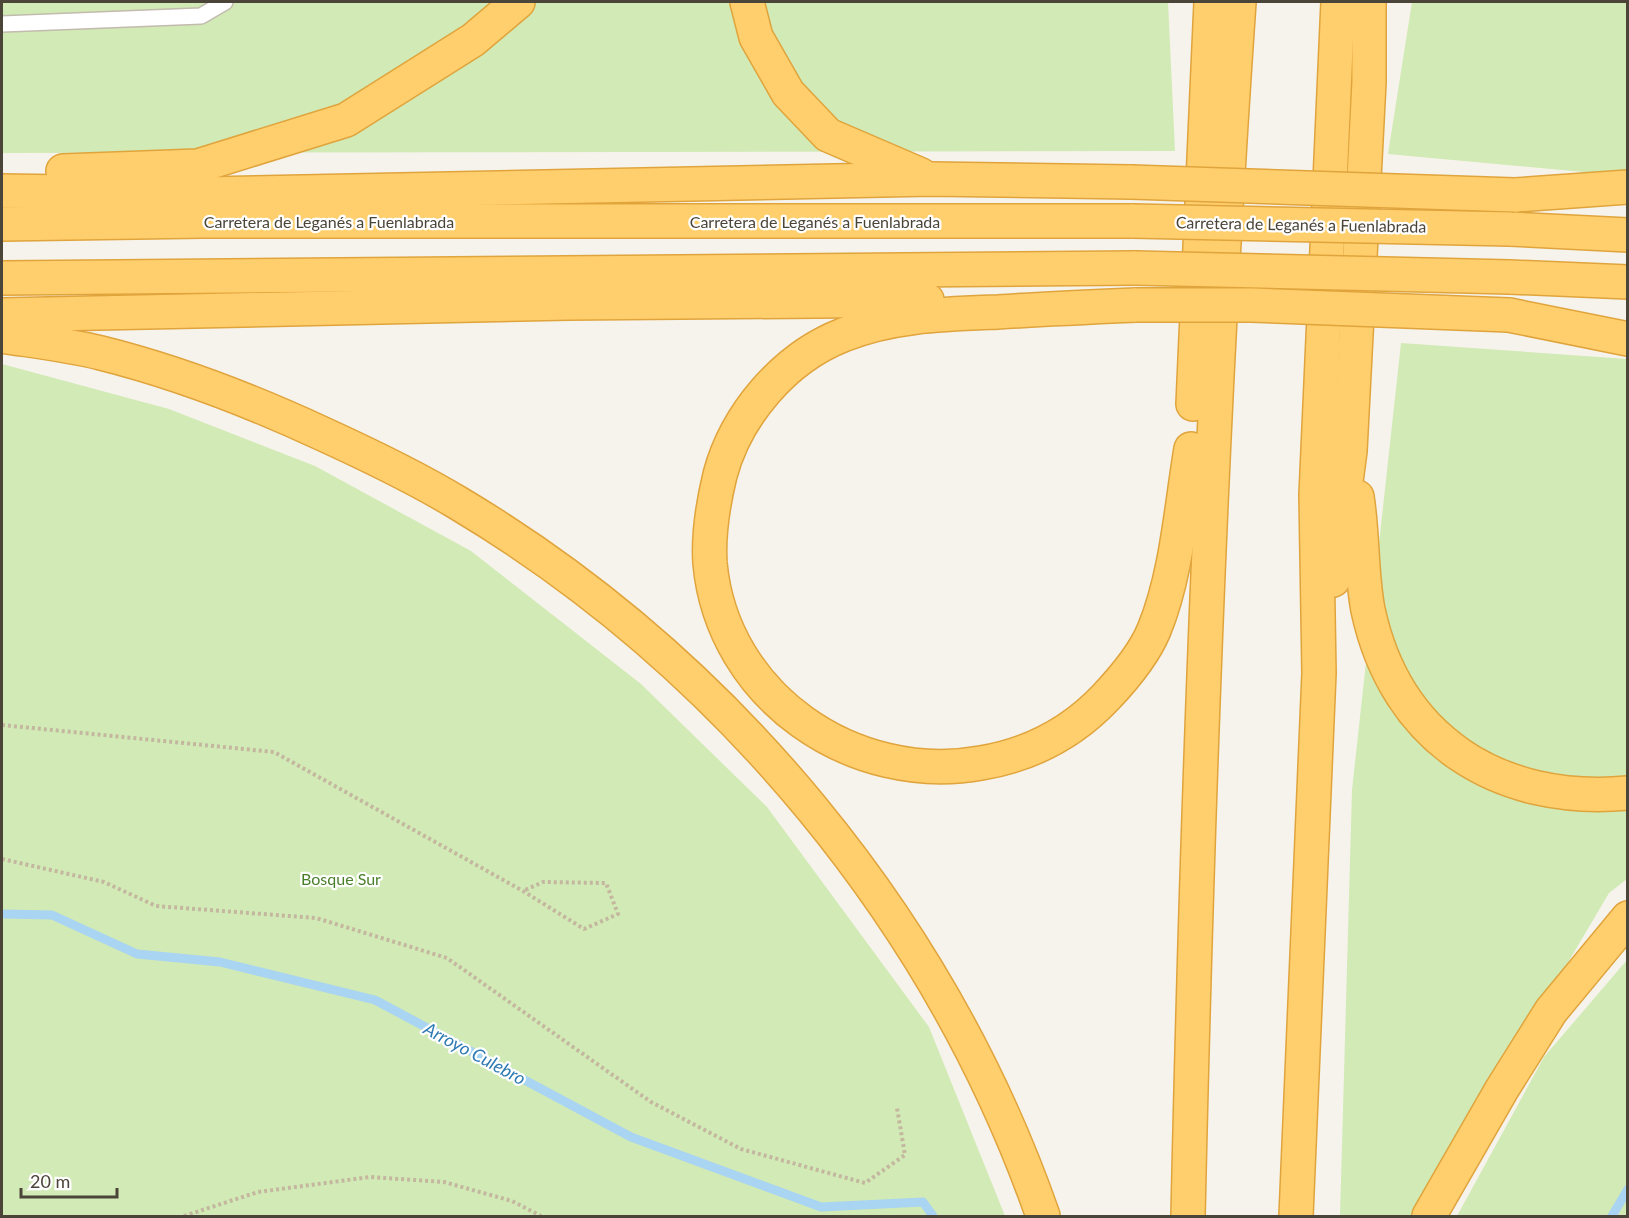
<svg xmlns="http://www.w3.org/2000/svg" width="1629" height="1218" font-family="Lato,sans-serif">
	<rect width="100%" height="100%" fill="#f6f3ec"/>
	<g fill="#d2eab5">
		<path d="M 2,2 L 1168,2 L 1175,151 L 2,153 Z"/>
		<path d="M 1412,2 L 1627,2 L 1627,176 L 1388,154 Z"/>
		<path d="M 1401,343 L 1627,359 L 1627,879 L 1609,893 L 1418,1216 L 1340,1216 L 1352,790 Z"/>
		<path d="M 2,364 L 169,409 L 315,466 L 471,551 L 641,684 L 767,807 L 929,1027 L 1005,1216 L 2,1216 Z"/>
		<path d="M 1627,960 L 1627,1216 L 1457,1216 L 1544,1057 Z"/>
	</g>
	<g fill="none" stroke-linecap="round" stroke-linejoin="round">
		<g stroke="#a9d4f2" stroke-width="9">
			<path d="M 2,914 L 52,915 L 137,954 L 220,962 L 375,1000 L 631,1137 L 821,1207 L 923,1202 L 933,1216"/>
			<path d="M 1612,1216 L 1628,1189"/>
		</g>
		<g stroke="#c2bbae" stroke-width="18">
			<path id="lane" d="M 2,24 L 201,16 L 225,2"/>
		</g>
		<g stroke="#e0a43c" stroke-width="36">
			<g id="highway">
				<path d="M 747,2 L 756,37 L 788,93 L 828,135 L 921,175"/>
				<path d="M 63,171 L 198,166 L 346,120 L 473,40 L 518,2"/>
				<path d="M 2,191 L 205,194 L 931,179 L 1131,182"/>
				<path d="M 1515,195 L 1628,187"/>
				<path d="M 2,224 L 203,221 L 1133,221"/>
				<path d="M 1510,229 L 1628,235"/>
				<path d="M 1510,277 L 1628,282"/>
				<path d="M 2,278 L 1135,268"/>
				<path d="M 1136,305 C 1090,307 1044,309 998,312 C 947,314 891,315 843,335 C 784,358 736,415 720,475 C 713,504 708,533 710,563 C 722,697 854,786 981,763 C 1029,755 1072,733 1106,697 C 1124,678 1144,654 1154,630 C 1177,574 1181,508 1191,449"/>
				<path d="M 2,315 L 569,303 L 927,300"/>
				<path d="M 1509,315 L 1628,339"/>
				<path d="M 2,336 C 34,341 69,345 101,353 C 177,372 252,401 323,434 C 369,455 415,477 458,503 C 726,663 940,921 1043,1216"/>
				<path d="M 1193,404 L 1211,2"/>
				<path d="M 1357,497 C 1363,534 1361,574 1368,610 C 1396,740 1499,805 1628,793"/>
				<path d="M 1333,580 L 1350,451 L 1369,82 L 1369,2"/>
				<path d="M 1188,1216 C 1197,811 1211,406 1239,2"/>
				<path d="M 1296,1216 L 1319,673 L 1316,495 L 1338,2"/>
				<path d="M 1429,1216 L 1502,1089 L 1551,1011 L 1628,918"/>
			</g>
		</g>
		<g stroke="#c4b79f" stroke-width="4" stroke-dasharray="3 3" stroke-linecap="butt">
			<path d="M 2,725 L 274,752 L 523,891 L 584,929 L 618,914 L 606,883 L 543,882 L 523,891"/>
			<path d="M 2,859 L 104,882 L 156,906 L 316,918 L 447,958 L 651,1102 L 741,1149 L 865,1183 L 905,1155 L 897,1108"/>
			<path d="M 184,1216 L 258,1192 L 370,1177 L 444,1182 L 512,1201 L 541,1216"/>
		</g>
		<use href="#lane" stroke="#fff" stroke-width="15"/>
		<use href="#highway" stroke="#ffcf6e" stroke-width="33"/>
		<g stroke="#e0a43c" stroke-width="36" stroke-linecap="butt">
			<g id="highway-bridge">
				<path d="M 1131,182 L 1515,195"/>
				<path d="M 1133,221 L 1510,229"/>
				<path d="M 1135,268 L 1510,277"/>
				<path d="M 1136,305 L 1252,305 L 1509,315"/>
			</g>
		</g>
		<use href="#highway-bridge" stroke="#ffcf6e" stroke-width="33"/>
	</g>
	<g text-anchor="middle" dominant-baseline="central" stroke-width="4.5" stroke-linejoin="round" paint-order="stroke">
		<g font-size="16" fill="#4b4439" stroke="#fff">
			<text x="329" y="221">Carretera de Leganés a Fuenlabrada</text>
			<text x="815" y="221">Carretera de Leganés a Fuenlabrada</text>
			<text transform="translate(1301 224) rotate(1)">Carretera de Leganés a Fuenlabrada</text>
		</g>
		<g font-size="16" fill="#4a7f2a" stroke="#fff">
			<text x="341" y="878">Bosque Sur</text>
		</g>
		<g font-size="18" font-style="italic" fill="#2e7ab2" stroke="#fff">
			<text transform="translate(475 1053) rotate(28)">Arroyo Culebro</text>
		</g>
	</g>
	<rect width="1629" height="1218" fill="none" stroke="#4b4439" stroke-width="6"/>
	<path d="M21 1188v9h96v-9" fill="none" stroke="#4b4439" stroke-width="3"/>
	<text x="30" y="1188" font-size="18" fill="#4b4439" stroke="#ffffff" stroke-width="4.5" paint-order="stroke">20 m</text>
</svg>
